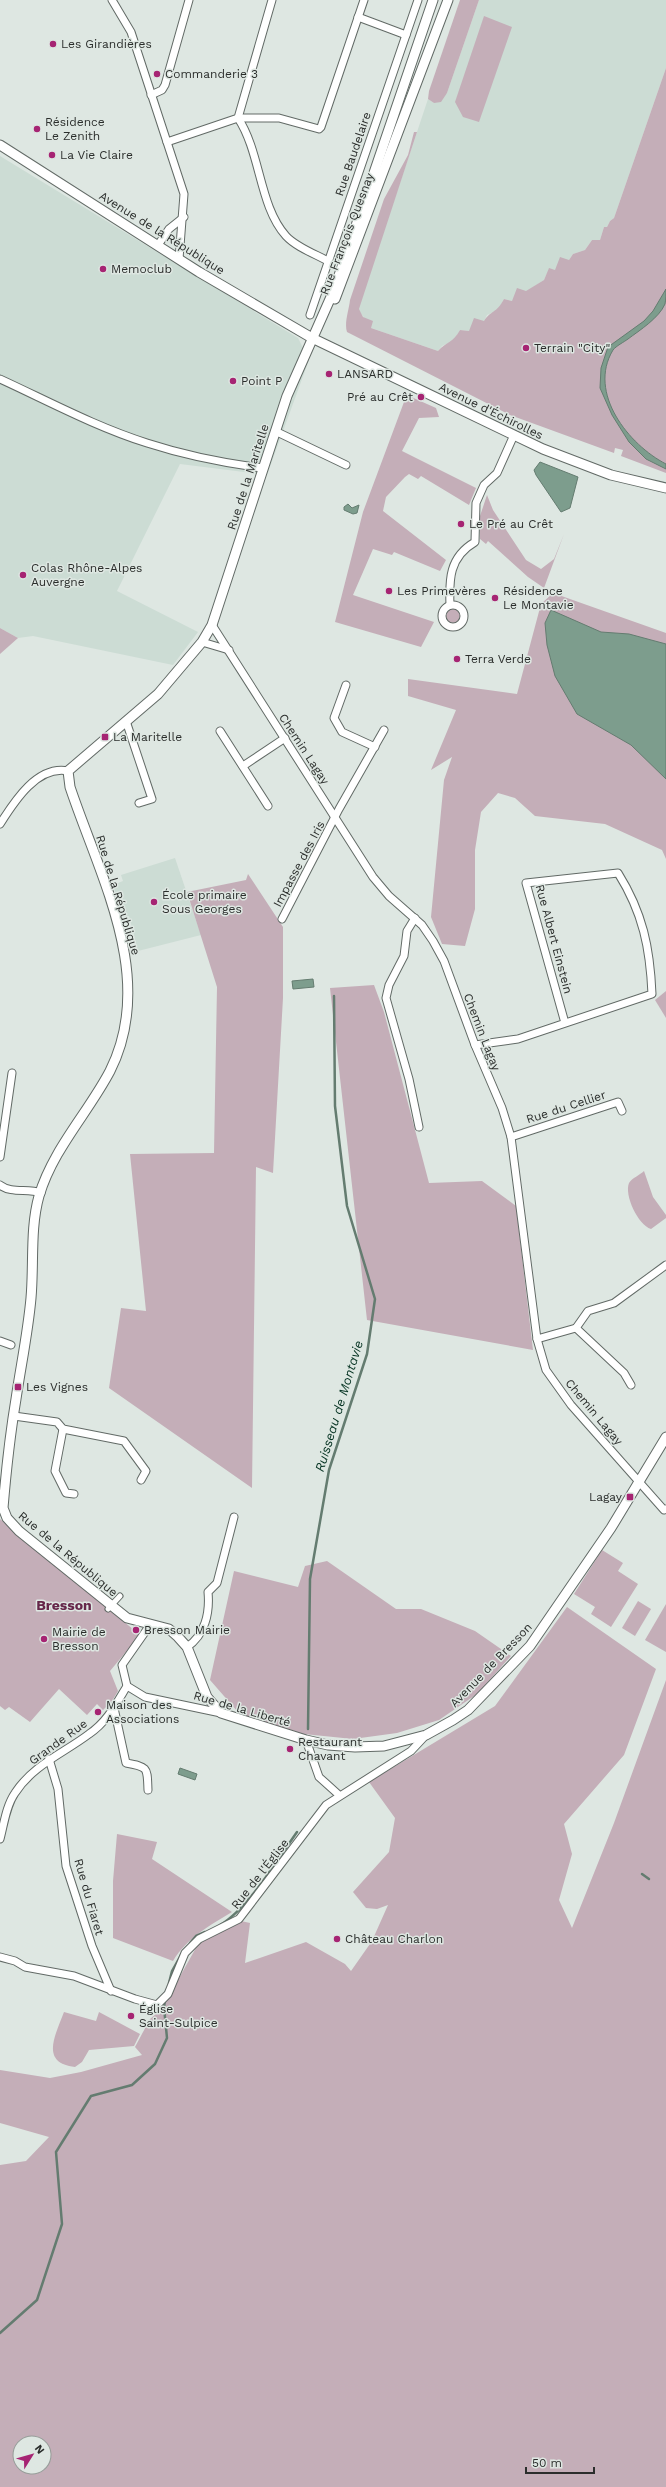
<svg xmlns="http://www.w3.org/2000/svg" width="666" height="2487" font-family="'Work Sans',sans-serif">
	<rect width="100%" height="100%" fill="#dee7e2"/>
	<g fill="#ccdcd4">
		<path d="M 479,0 L 666,0 L 666,68 L 614,218 L 610,221 L 607,227 L 604,227 L 600,240 L 592,240 L 585,250 L 573,254 L 569,260 L 555,270 L 549,269 L 544,280 L 512,301 L 504,299 L 498,310 L 487,315 L 484,321 L 469,331 L 460,330 L 455,340 L 442,346 L 438,351 L 371,328 L 358,309 L 428,99 L 434,103 L 447,93 Z"/>
		<path d="M 0,156 L 298,338 L 309,360 L 267,475 L 180,464 L 117,591 L 198,632 L 173,665 L 33,636 L 18,638 L 0,628 Z"/>
		<path d="M 175,858 L 201,935 L 138,951 L 129,916 L 123,917 L 113,885 L 123,881 L 121,875 Z"/>
	</g>
	<g fill="#c4aeb8" fill-rule="evenodd">
		<path d="M 460,0 L 479,0 L 447,93 L 441,102 L 434,103 L 428,99 L 429,91 Z"/>
		<path d="M 484,16 L 512,27 L 479,122 L 463,117 L 455,102 Z"/>
		<path d="M 666,68 L 666,473 L 621,456 L 623,450 L 615,448 L 614,453 L 510,415 L 347,332 C 344,323 349,310 350,300 L 384,199 L 408,155 L 414,132 L 417,132 L 359,309 L 363,317 L 373,321 L 371,328 L 438,351 C 446,342 453,343 460,330 L 469,331 L 474,318 L 484,321 C 491,310 496,314 504,299 L 512,301 L 517,288 L 526,291 L 544,280 L 549,268 L 555,270 L 560,257 L 569,260 L 573,254 L 585,250 L 592,240 L 600,240 L 604,227 L 607,227 L 610,221 L 614,218 Z"/>
		<path d="M 409,396 L 436,408 L 439,417 L 419,418 L 402,451 L 476,488 L 469,505 L 421,476 L 418,479 L 409,474 L 405,477 L 386,497 L 383,511 L 446,560 L 440,571 L 394,552 L 392,555 L 373,549 L 353,595 L 434,622 L 421,647 L 335,622 L 363,512 L 404,402 Z"/>
		<path d="M 487,495 L 493,510 L 526,560 L 541,569 L 554,559 L 564,534 L 544,588 L 528,577 L 488,541 L 486,544 L 480,539 L 480,516 Z"/>
		<path d="M 553,593 L 666,633 L 666,859 L 662,850 L 605,824 L 535,816 L 515,798 L 498,793 L 481,812 L 475,850 L 475,909 L 465,946 L 442,944 L 431,917 L 444,780 L 452,757 L 431,770 L 456,710 L 408,696 L 408,679 L 517,694 L 541,604 Z"/>
		<circle cx="453" cy="616" r="7"/>
		<path d="M 0,628 L 18,638 L 0,654 Z"/>
		<path d="M 248,874 L 283,927 L 283,998 L 273,1173 L 256,1167 L 252,1488 L 109,1388 L 121,1308 L 146,1311 L 130,1154 L 214,1153 L 217,987 L 187,892 L 246,880 Z"/>
		<path d="M 374,985 L 384,1012 L 429,1183 L 482,1181 L 516,1206 L 533,1350 L 367,1320 L 330,988 Z"/>
		<path d="M 666,991 L 666,1018 L 655,1000 Z"/>
		<path d="M 644,1171 L 653,1197 L 666,1215 L 666,1218 L 651,1229 C 638,1225 624,1195 629,1183 C 632,1178 640,1175 644,1171 Z"/>
		<path d="M 0,1519 L 140,1635 L 110,1671 L 118,1691 L 112,1701 L 103,1710 L 97,1704 L 87,1715 L 59,1689 L 30,1722 L 9,1707 L 5,1710 L 0,1706 Z"/>
		<path d="M 602,1550 L 623,1563 L 618,1571 L 638,1584 L 611,1627 L 591,1614 L 595,1607 L 574,1594 Z"/>
		<path d="M 327,1561 L 396,1609 L 421,1609 L 475,1631 L 511,1656 L 477,1694 L 439,1720 L 397,1733 L 353,1739 L 294,1733 L 244,1719 L 210,1680 L 234,1571 L 298,1587 L 305,1566 Z"/>
		<path d="M 638,1601 L 651,1609 L 635,1636 L 622,1628 Z"/>
		<path d="M 666,1604 L 666,1652 L 645,1640 Z"/>
		<path d="M 567,1607 L 656,1669 L 624,1755 L 564,1824 L 572,1854 L 559,1900 L 572,1928 L 614,1823 L 666,1680 L 666,2487 L 0,2487 L 0,2165 L 26,2161 L 49,2137 L 0,2123 L 0,2070 L 50,2078 L 81,2072 L 142,2055 L 135,2047 L 150,2019 L 157,2013 L 178,1980 L 202,1937 L 241,1921 L 250,1923 L 245,1963 L 306,1942 L 345,1964 L 351,1971 L 372,1941 L 388,1905 L 377,1909 L 366,1908 L 353,1892 L 389,1852 L 395,1818 L 369,1782 L 495,1706 ZM 20,2443 L 44,2443 L 44,2467 L 20,2467 Z"/>
		<path d="M 117,1834 L 157,1842 L 152,1859 L 232,1912 C 210,1925 187,1938 173,1961 L 113,1938 L 113,1881 Z"/>
		<path d="M 64,2012 L 96,2021 L 99,2012 L 140,2034 L 134,2046 L 89,2050 L 82,2062 L 75,2067 C 39,2063 56,2034 64,2012 Z"/>
	</g>
	<g fill="#7d9d8d" stroke="#647c70">
		<path d="M 666,289 C 666,293 666,299 665,304 C 659,318 640,330 628,339 C 624,342 616,346 613,350 C 587,393 629,445 666,464 L 666,469 L 646,459 L 629,442 L 612,415 L 600,388 L 601,368 L 608,347 L 644,321 L 653,311 Z"/>
		<path d="M 540,462 L 578,477 L 570,508 L 561,512 L 536,475 L 534,470 Z"/>
		<path d="M 348,504 L 352,508 L 359,505 L 357,513 L 353,514 L 344,510 L 344,507 Z"/>
		<path d="M 551,610 L 601,632 L 629,634 L 666,644 L 666,779 L 631,745 L 577,714 L 555,676 L 547,645 L 545,623 Z"/>
		<path d="M 313,979 L 314,987 L 293,989 L 292,981 Z"/>
		<path d="M 180,1768 L 197,1774 L 195,1780 L 178,1774 Z"/>
	</g>
	<g fill="none" stroke-linecap="round" stroke-linejoin="round">
		<g stroke="#647c70" stroke-width="2.5">
			<path d="M 308,1729 L 310,1579 L 329,1470 L 367,1354 L 375,1299 L 347,1206 L 335,1106 L 334,996"/>
			<path d="M 642,1874 L 649,1879"/>
			<path d="M 220,1925 C 248,1909 278,1859 297,1832"/>
			<path d="M 190,1943 L 196,1936 L 205,1932"/>
			<path d="M 169,1983 L 172,1971 L 181,1955"/>
			<path d="M 0,2333 L 37,2300 L 62,2224 L 56,2152 L 91,2096 L 132,2085 L 155,2064 L 167,2038 L 164,2007 L 165,2000"/>
		</g>
		<g stroke="#626a66" stroke-width="7">
			<path id="pedestrian" d="M 108,1609 L 120,1596"/>
		</g>
		<g stroke="#626a66" stroke-width="9">
			<g id="minor">
				<path d="M 112,0 L 131,32 L 184,194 L 179,259"/>
				<path d="M 358,17 L 406,35"/>
				<path d="M 151,95 L 162,90 L 165,85 L 189,0"/>
				<path d="M 238,118 L 279,118 L 319,129 L 321,127 L 364,0"/>
				<path d="M 238,118 C 261,153 259,206 286,236 C 296,247 315,254 328,261"/>
				<path d="M 167,142 L 238,118 L 272,0"/>
				<path d="M 158,245 L 169,229 L 184,217"/>
				<path d="M 310,315 L 418,0"/>
				<path d="M 0,379 C 48,401 96,427 147,443 C 184,455 224,463 262,468"/>
				<path d="M 275,431 L 346,465"/>
				<path d="M 450,605 C 449,580 449,557 475,542 L 476,503 L 484,485 L 497,473 L 514,435"/>
				<circle cx="453" cy="616" r="11"/>
				<path d="M 212,625 L 373,877 L 389,896 L 422,925 L 433,941 L 444,961 L 475,1045 L 502,1108 L 511,1137 L 537,1339 L 546,1370 L 571,1405 L 664,1510 L 666,1509"/>
				<path d="M 202,642 L 229,650"/>
				<path d="M 346,685 L 334,718 L 342,732 L 375,747"/>
				<path d="M 126,721 L 152,799 L 139,803"/>
				<path d="M 220,731 L 268,806"/>
				<path d="M 243,766 L 285,738"/>
				<path d="M 0,824 C 14,802 37,765 68,771"/>
				<path d="M 415,918 L 407,931 L 404,956 L 389,985 L 386,998 L 409,1079 L 419,1127"/>
				<path d="M 282,919 L 339,809 L 384,730"/>
				<path d="M 475,1045 L 518,1039 L 652,994 C 650,948 643,913 618,873 L 526,883 L 565,1023"/>
				<path d="M 511,1137 L 618,1102 L 622,1111"/>
				<path d="M 0,1157 L 12,1073"/>
				<path d="M 0,1185 C 12,1194 27,1188 41,1193"/>
				<path d="M 576,1328 L 624,1373 L 631,1385"/>
				<path d="M 537,1339 L 576,1328 L 588,1311 L 614,1303 L 666,1265"/>
				<path d="M 0,1341 L 11,1345"/>
				<path d="M 14,1416 L 57,1422 L 63,1429 L 124,1441 L 146,1471 L 141,1480"/>
				<path d="M 63,1429 L 55,1471 L 66,1493 L 74,1494"/>
				<path d="M 187,1647 C 205,1635 210,1613 208,1592 L 217,1583 L 234,1517"/>
				<path d="M 127,1686 L 145,1697 L 221,1713"/>
				<path d="M 114,1708 L 126,1763 C 149,1767 147,1768 148,1790"/>
				<path d="M 306,1740 L 319,1777 L 339,1795"/>
				<path d="M 49,1759 L 58,1789 L 66,1866 L 92,1946 L 111,1991"/>
				<path d="M 0,1839 C 4,1824 6,1806 15,1793 C 33,1765 64,1753 89,1734 C 107,1722 116,1704 127,1686 L 122,1665 L 150,1625"/>
				<path d="M 0,1957 L 15,1961 L 25,1967 L 74,1976 L 135,1999 L 157,2005 L 168,1994 L 185,1953 L 199,1939 L 239,1919 L 326,1805 L 411,1751 L 426,1735"/>
			</g>
		</g>
		<g stroke="#626a66" stroke-width="11">
			<g id="tertiary">
				<path d="M 433,0 L 334,290 L 287,396 L 212,625 L 202,642 L 158,694 L 68,771 L 70,787 C 100,877 157,978 110,1071 C 88,1113 53,1149 39,1196 C 30,1228 34,1264 31,1298 C 28,1332 21,1365 16,1399 C 10,1435 6,1472 3,1508 L 7,1518 L 19,1531 L 127,1618 L 169,1629 L 178,1637 L 187,1647 L 207,1697 L 221,1713 L 306,1740 L 328,1745 L 355,1747 L 384,1746 L 426,1735 L 453,1720 L 468,1710 L 530,1646 L 611,1528 L 666,1437"/>
				<path d="M 0,145 L 199,272 L 312,338 L 543,449 L 611,475 L 666,488"/>
				<path d="M 335,299 L 448,0"/>
			</g>
		</g>
		<use href="#pedestrian" stroke="#fff" stroke-width="5"/>
		<use href="#minor" stroke="#fff" stroke-width="7"/>
		<use href="#tertiary" stroke="#fff" stroke-width="9"/>
	</g>
	<g fill="#a62473" stroke="#dee7e2" stroke-width="1.5">
		<circle cx="53" cy="44" r="4"/>
		<circle cx="157" cy="74" r="4"/>
		<circle cx="37" cy="129" r="4"/>
		<circle cx="52" cy="155" r="4"/>
		<circle cx="103" cy="269" r="4"/>
		<circle cx="526" cy="348" r="4"/>
		<circle cx="329" cy="374" r="4"/>
		<circle cx="233" cy="381" r="4"/>
		<circle cx="421" cy="397" r="4"/>
		<circle cx="461" cy="524" r="4"/>
		<circle cx="23" cy="575" r="4"/>
		<circle cx="389" cy="591" r="4"/>
		<circle cx="495" cy="598" r="4"/>
		<circle cx="457" cy="659" r="4"/>
		<rect x="101" y="733" width="8" height="8" rx="2"/>
		<circle cx="154" cy="902" r="4"/>
		<rect x="14" y="1383" width="8" height="8" rx="2"/>
		<rect x="626" y="1493" width="8" height="8" rx="2"/>
		<circle cx="136" cy="1630" r="4"/>
		<circle cx="44" cy="1639" r="4"/>
		<circle cx="98" cy="1712" r="4"/>
		<circle cx="290" cy="1749" r="4"/>
		<circle cx="337" cy="1939" r="4"/>
		<circle cx="131" cy="2016" r="4"/>
	</g>
	<g text-anchor="middle" dominant-baseline="central" stroke-width="3" stroke-linejoin="round" paint-order="stroke">
		<g font-size="12" fill="#2b2e2c" stroke="#dee7e2" text-anchor="start">
			<text x="61" y="44">Les Girandières</text>
			<text x="165" y="74">Commanderie 3</text>
			<text x="45" y="122">Résidence<tspan x="45" dy="14">Le Zenith</tspan></text>
			<text x="60" y="155">La Vie Claire</text>
			<text x="111" y="269">Memoclub</text>
			<text x="534" y="348">Terrain "City"</text>
			<text x="337" y="374">LANSARD</text>
			<text x="241" y="381">Point P</text>
			<text x="413" y="397" text-anchor="end">Pré au Crêt</text>
			<text x="469" y="524">Le Pré au Crêt</text>
			<text x="31" y="568">Colas Rhône-Alpes<tspan x="31" dy="14">Auvergne</tspan></text>
			<text x="397" y="591">Les Primevères</text>
			<text x="503" y="591">Résidence<tspan x="503" dy="14">Le Montavie</tspan></text>
			<text x="465" y="659">Terra Verde</text>
			<text x="113" y="737">La Maritelle</text>
			<text x="162" y="895">École primaire<tspan x="162" dy="14">Sous Georges</tspan></text>
			<text x="26" y="1387">Les Vignes</text>
			<text x="622" y="1497" text-anchor="end">Lagay</text>
			<text x="144" y="1630">Bresson Mairie</text>
			<text x="52" y="1632">Mairie de<tspan x="52" dy="14">Bresson</tspan></text>
			<text x="106" y="1705">Maison des<tspan x="106" dy="14">Associations</tspan></text>
			<text x="298" y="1742">Restaurant<tspan x="298" dy="14">Chavant</tspan></text>
			<text x="345" y="1939">Château Charlon</text>
			<text x="139" y="2009">Église<tspan x="139" dy="14">Saint-Sulpice</tspan></text>
		</g>
		<g font-size="12" fill="#2b2e2c" stroke="#dee7e2">
			<text transform="translate(353 154) rotate(-71)">Rue Baudelaire</text>
			<text transform="translate(162 233) rotate(32)">Avenue de la République</text>
			<text transform="translate(347 234) rotate(-69)">Rue François Quesnay</text>
			<text transform="translate(491 411) rotate(26)">Avenue d'Échirolles</text>
			<text transform="translate(248 477) rotate(-72)">Rue de la Maritelle</text>
			<text transform="translate(304 749) rotate(57)">Chemin Lagay</text>
			<text transform="translate(299 864) rotate(-62)">Impasse des Iris</text>
			<text transform="translate(118 895) rotate(73)">Rue de la République</text>
			<text transform="translate(554 939) rotate(75)">Rue Albert Einstein</text>
			<text transform="translate(482 1032) rotate(69)">Chemin Lagay</text>
			<text transform="translate(566 1107) rotate(-18)">Rue du Cellier</text>
			<text transform="translate(594 1412) rotate(50)">Chemin Lagay</text>
			<text transform="translate(68 1554) rotate(40)">Rue de la République</text>
			<text transform="translate(491 1665) rotate(-46)">Avenue de Bresson</text>
			<text transform="translate(242 1709) rotate(16)">Rue de la Liberté</text>
			<text transform="translate(58 1742) rotate(-36)">Grande Rue</text>
			<text transform="translate(260 1874) rotate(-52)">Rue de l'Église</text>
			<text transform="translate(89 1897) rotate(74)">Rue du Fiaret</text>
		</g>
		<g font-size="13" font-style="italic" fill="#053322" stroke="#dee7e2">
			<text transform="translate(339 1406) rotate(-73)">Ruisseau de Montavie</text>
		</g>
		<g font-size="14" font-weight="bold" fill="#66274a" stroke="#dee7e2">
			<text x="64" y="1605">Bresson</text>
		</g>
	</g>
	<g transform="translate(32 2455) rotate(53)"><circle r="19" fill="#dee7e2" stroke="#969d99"/>
	<path d="M0-3L7 15L0 10L-7 15Z" fill="#a62473"/>
	<text y="-6" font-size="11" font-weight="bold" text-anchor="middle" fill="#2b2e2c">N</text>
	</g>
	<path d="M526 2467v6h68v-6" fill="none" stroke="#2b2e2c" stroke-width="2"/>
	<text x="532" y="2467" font-size="12" fill="#2b2e2c" stroke="#dee7e2" stroke-width="3" paint-order="stroke">50 m</text>
</svg>
